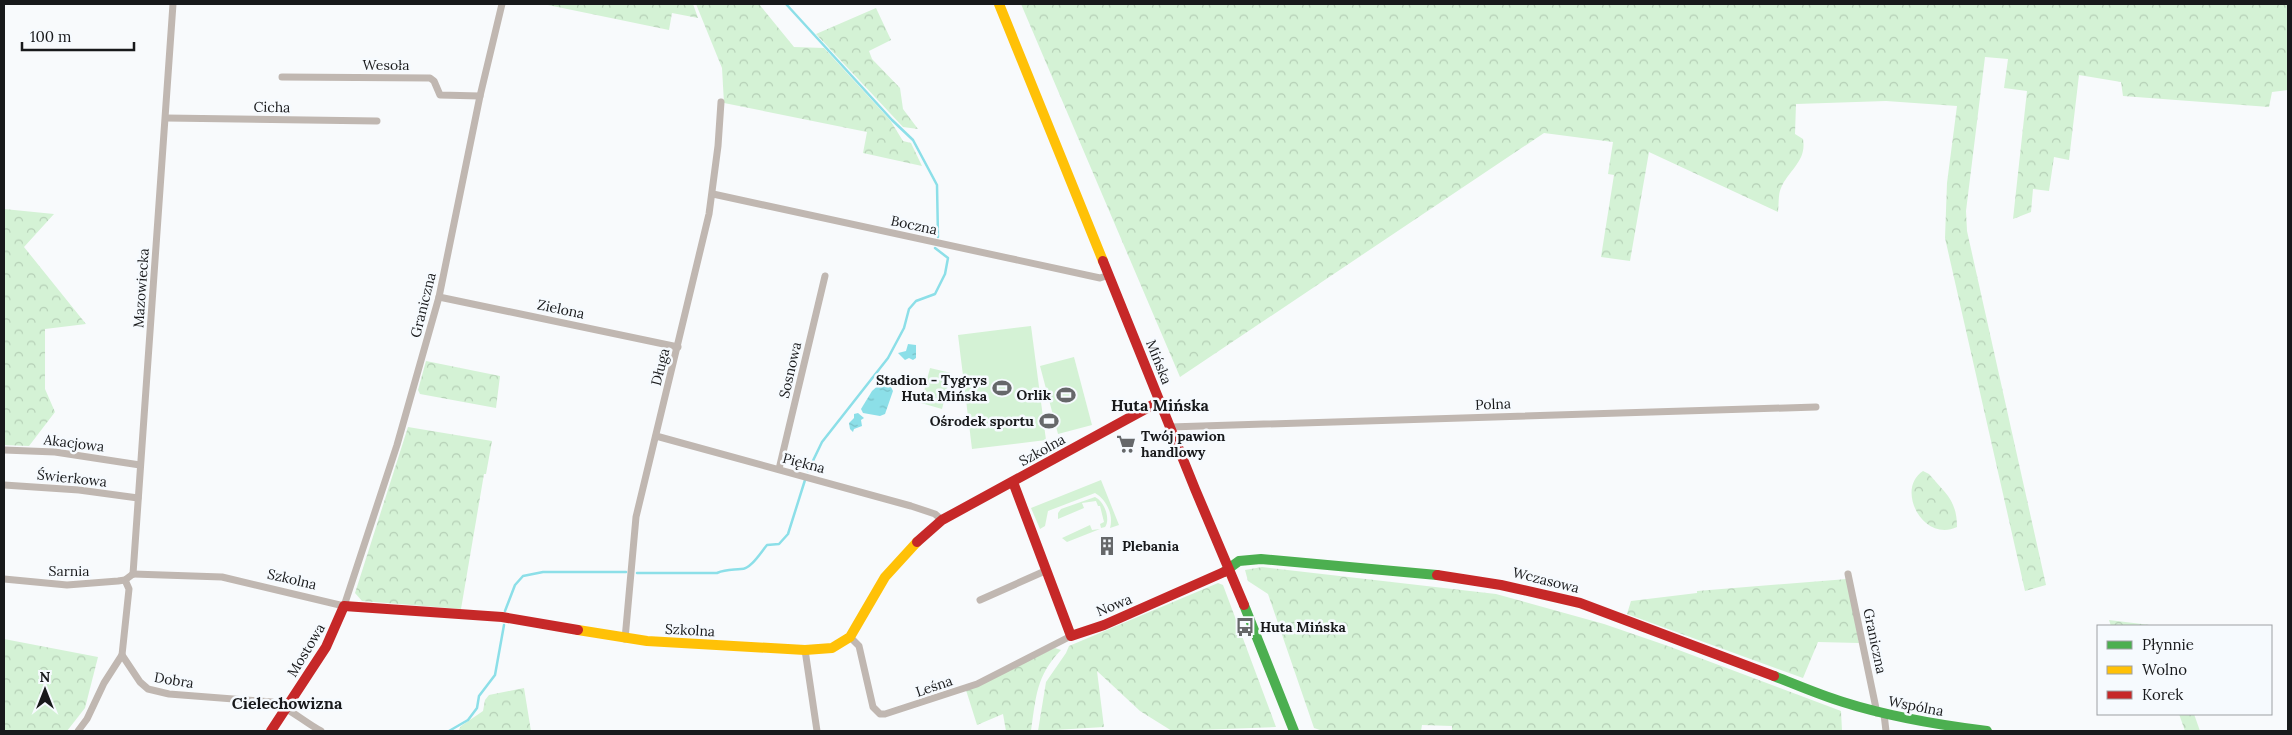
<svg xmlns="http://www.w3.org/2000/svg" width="2292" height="735" font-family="Lora,serif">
	<defs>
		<pattern id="forest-crowns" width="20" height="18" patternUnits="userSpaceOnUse" patternTransform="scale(1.25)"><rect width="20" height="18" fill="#d4f2d5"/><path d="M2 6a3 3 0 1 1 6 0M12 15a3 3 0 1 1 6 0" fill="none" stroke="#b5cfb6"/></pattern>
		<pattern id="water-ripples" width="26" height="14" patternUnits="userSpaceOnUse" patternTransform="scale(1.25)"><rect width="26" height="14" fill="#8cdfe8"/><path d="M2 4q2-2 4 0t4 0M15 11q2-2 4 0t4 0" fill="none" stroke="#78bfc6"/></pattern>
	</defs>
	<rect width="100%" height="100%" fill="#f8fafc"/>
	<g fill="#d4f2d5">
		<path d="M 1031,326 L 1046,440 L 972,449 L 958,335 Z"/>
		<path d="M 1074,357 L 1092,425 L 1058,434 L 1040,366 Z"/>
		<path d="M 930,368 L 951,373 L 942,409 L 921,403 Z"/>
		<path d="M 1101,480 L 1119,525 L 1110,528 C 1114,515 1106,499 1095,493 L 1048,511 L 1045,526 L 1040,529 L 1031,508 Z"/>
		<path d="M 1095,497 C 1104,501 1111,519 1105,527 L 1101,528 L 1100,524 L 1104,522 L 1100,506 L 1098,506 L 1096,501 L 1082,503 L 1084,508 L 1058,519 L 1058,513 L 1061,509 Z"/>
		<path d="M 1090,525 L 1092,530 L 1100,529 L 1067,542 L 1062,538 Z"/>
	</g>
	<g fill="url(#forest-crowns)">
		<path d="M 543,4 L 693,4 L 698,18 L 672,13 L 669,30 Z"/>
		<path d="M 696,4 L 759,4 L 794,47 L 824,48 L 890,120 L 903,141 L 911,143 L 922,166 L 863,153 L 867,132 L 724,103 L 722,68 Z"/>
		<path d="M 1021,4 L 2288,4 L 2288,90 L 2272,92 L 2269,107 L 2123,96 L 2121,82 L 2079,75 L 2069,160 L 2054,157 L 2049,191 L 2033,189 L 2031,212 L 2013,219 L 2027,91 L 2004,88 L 2008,59 L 1985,57 L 1966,211 L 1967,231 L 2046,585 L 2025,591 L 1945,238 L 1947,183 L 1957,106 L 1886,101 L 1796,104 L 1795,134 L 1803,139 C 1807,161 1789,170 1781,188 C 1778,194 1779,205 1778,212 L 1649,152 L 1630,261 L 1601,257 L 1614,175 L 1608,174 L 1613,142 L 1544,133 L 1180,377 Z"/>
		<path d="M 876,8 L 891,40 L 869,51 L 872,59 L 900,88 L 903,109 L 918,129 L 903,127 L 816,34 Z"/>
		<path d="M 4,209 L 54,214 L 24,247 L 86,324 L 45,329 L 45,389 L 55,412 L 29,446 L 4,445 Z"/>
		<path d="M 426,361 L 500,376 L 496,408 L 420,394 L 418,390 Z"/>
		<path d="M 408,427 L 492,441 L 486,474 L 484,474 L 461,609 L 362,601 L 355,593 Z"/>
		<path d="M 1923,471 L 1929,474 C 1945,493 1957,500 1957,527 C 1923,543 1895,489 1923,471 Z"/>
		<path d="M 1262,567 L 1496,594 L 1604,624 L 1668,646 L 1841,711 L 1842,731 L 1452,731 L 1452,726 L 1422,725 L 1421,731 L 1323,731 L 1314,728 L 1268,594 L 1248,581 L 1245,570 Z"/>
		<path d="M 1847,579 L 1859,643 L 1818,642 L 1803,678 L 1627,614 L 1631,601 L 1697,593 L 1697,591 Z"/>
		<path d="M 1218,583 L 1223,585 L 1276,727 L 1172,731 L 1140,711 L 1097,671 L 1104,727 L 1038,731 L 1046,682 L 1066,653 L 1069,646 Z"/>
		<path d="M 2109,620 L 2158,626 L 2111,626 Z"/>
		<path d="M 4,639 L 98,657 L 85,708 L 67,731 L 4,731 Z"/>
		<path d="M 1055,648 L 1061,650 C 1036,676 1036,697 1031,731 L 1006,731 L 1003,714 L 977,725 L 966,690 Z"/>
		<path d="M 524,688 L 531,731 L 458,731 L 461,726 L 483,711 L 485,700 L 489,695 Z"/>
		<path d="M 2179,714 L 2194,714 L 2200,731 L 2185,731 Z"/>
	</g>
	<g fill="url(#water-ripples)">
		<path d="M 908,344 L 916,345 L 916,358 L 913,360 L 909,358 L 905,360 L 898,353 L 906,351 Z"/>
		<path d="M 882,382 L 889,383 L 893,391 L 885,414 L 880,416 L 863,413 L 861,409 L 872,391 Z"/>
		<path d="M 858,413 L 864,418 L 861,420 L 862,426 L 854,429 L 853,432 L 850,429 L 849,423 L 854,418 L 854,414 Z"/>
	</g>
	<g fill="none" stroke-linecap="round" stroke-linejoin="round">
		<g stroke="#8cdfe8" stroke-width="2.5">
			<path d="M 786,4 L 892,120 L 913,140 L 937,185 L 938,237"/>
			<path d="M 808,471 L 822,442 L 888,358 L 904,328 L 909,309 L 916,301 L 935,294 L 945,274 L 948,258 L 935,248"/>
			<path d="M 637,573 L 717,573 C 726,569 732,570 741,569 C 751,569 761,552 767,545 L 779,544 L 788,534 L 805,480"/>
			<path d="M 505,611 L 515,585 L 523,576 L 543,572 L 626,572"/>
			<path d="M 449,731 L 468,720 L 477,708 L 479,696 L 495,675 L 504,625"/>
		</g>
		<g stroke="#c0b7b1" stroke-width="7">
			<path d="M 282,77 L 430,78 L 434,81 L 440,95 L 480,96"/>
			<path d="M 166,118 L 377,121"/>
			<path d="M 713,194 L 1100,278 L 1109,275"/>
			<path d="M 439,297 L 678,347"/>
			<path d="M 1170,427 L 1816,407"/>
			<path d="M 656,436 L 911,506 L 935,514 L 942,520"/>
			<path d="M 4,450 L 55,452 L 140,465"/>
			<path d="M 779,469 L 825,276"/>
			<path d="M 4,485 L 79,490 L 138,498"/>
			<path d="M 133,574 L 222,577 L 344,606 L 397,445 L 439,297 L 480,96 L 502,4"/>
			<path d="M 133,574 L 173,4"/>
			<path d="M 1848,574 L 1877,713"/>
			<path d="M 4,579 L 67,585 L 118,581 L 125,580 L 133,574"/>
			<path d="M 125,580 L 129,589 L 122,655 L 140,682 L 148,689 L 169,694 L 272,702 C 285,705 307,724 321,731"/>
			<path d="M 980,600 L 1045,571"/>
			<path d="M 850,637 L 859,646 L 873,707 L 880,714 L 885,714 L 977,684 L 1071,636"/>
			<path d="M 625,639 L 636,517 L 709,214 L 718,146 L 721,102"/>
			<path d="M 805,650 L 817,731"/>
			<path d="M 1884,714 L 1886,731"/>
			<path d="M 78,731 L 87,719 L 104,683 L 122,655"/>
		</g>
		<g stroke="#4caf50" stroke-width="10">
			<path d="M 1224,572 L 1239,561 L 1261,559 L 1437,575"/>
			<path d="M 1244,605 L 1294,731"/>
			<path d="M 1774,676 C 1797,685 1820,695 1843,702 C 1890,717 1939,725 1987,731"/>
		</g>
		<g stroke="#ffc107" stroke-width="10">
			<path d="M 999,4 L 1103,261"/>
			<path d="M 578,630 L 647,641 L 805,650 L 832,648 L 850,637 L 885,577 L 917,542"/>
		</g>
		<g stroke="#c62828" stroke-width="10">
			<path d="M 1103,261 L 1195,489 L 1244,605"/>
			<path d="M 1013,482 L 1071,636 L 1104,625 L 1224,572"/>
			<path d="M 917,542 L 942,520 L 1160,401"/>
			<path d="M 1437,575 L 1501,585 L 1580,603 L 1774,676"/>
			<path d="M 271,731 L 326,647 L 344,606 L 502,617 L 578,630"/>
		</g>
	</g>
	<defs>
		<g id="stadium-bare" transform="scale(1.5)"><path d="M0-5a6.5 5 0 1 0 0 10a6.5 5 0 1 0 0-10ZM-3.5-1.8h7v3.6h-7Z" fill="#66686a" stroke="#f6fafe" stroke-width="2.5" paint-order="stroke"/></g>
		<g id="supermarket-bare" transform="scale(1.5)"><path d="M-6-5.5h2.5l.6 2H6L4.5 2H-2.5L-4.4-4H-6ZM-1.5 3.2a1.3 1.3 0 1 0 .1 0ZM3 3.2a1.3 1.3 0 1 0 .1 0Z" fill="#66686a" stroke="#f6fafe" stroke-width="2.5" paint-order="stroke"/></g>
		<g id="building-bare" transform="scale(1.5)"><path d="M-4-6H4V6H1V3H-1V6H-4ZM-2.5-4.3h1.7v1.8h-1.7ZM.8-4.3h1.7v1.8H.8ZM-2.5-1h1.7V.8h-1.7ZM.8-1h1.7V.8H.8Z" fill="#66686a" stroke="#f6fafe" stroke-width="2.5" paint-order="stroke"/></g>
		<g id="bus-bare" transform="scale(1.5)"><path d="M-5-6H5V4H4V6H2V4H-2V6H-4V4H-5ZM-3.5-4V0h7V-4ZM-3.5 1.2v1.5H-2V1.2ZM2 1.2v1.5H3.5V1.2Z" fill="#66686a" stroke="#f6fafe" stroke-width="2.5" paint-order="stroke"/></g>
	</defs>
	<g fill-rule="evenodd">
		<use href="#stadium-bare" x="1002" y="388"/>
		<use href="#stadium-bare" x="1066" y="395"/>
		<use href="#stadium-bare" x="1049" y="421"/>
		<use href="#supermarket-bare" x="1126" y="444"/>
		<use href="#building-bare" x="1107" y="546"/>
		<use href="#bus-bare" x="1245" y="627"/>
	</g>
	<g text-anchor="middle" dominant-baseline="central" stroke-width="5" stroke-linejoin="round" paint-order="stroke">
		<g font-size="14" fill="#18191b" stroke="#f6fafe">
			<text x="386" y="65">Wesoła</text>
			<text transform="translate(272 107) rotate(1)">Cicha</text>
			<text transform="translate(914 225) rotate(12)">Boczna</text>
			<text transform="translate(141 288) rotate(-86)">Mazowiecka</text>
			<text transform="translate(423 305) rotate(-76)">Graniczna</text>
			<text transform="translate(561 309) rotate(12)">Zielona</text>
			<text transform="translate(1159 362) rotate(68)">Mińska</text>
			<text transform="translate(660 367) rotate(-76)">Długa</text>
			<text transform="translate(790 370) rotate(-77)">Sosnowa</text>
			<text transform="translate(1493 404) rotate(-2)">Polna</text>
			<text transform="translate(74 443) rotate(7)">Akacjowa</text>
			<text transform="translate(1042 450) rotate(-29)">Szkolna</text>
			<text transform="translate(804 463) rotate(15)">Piękna</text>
			<text transform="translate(72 478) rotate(6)">Świerkowa</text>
			<text x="69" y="571">Sarnia</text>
			<text transform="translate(292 579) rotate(13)">Szkolna</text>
			<text transform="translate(1546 580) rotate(14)">Wczasowa</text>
			<text transform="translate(1114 605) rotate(-22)">Nowa</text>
			<text transform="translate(690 630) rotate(3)">Szkolna</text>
			<text transform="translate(1875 641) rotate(78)">Graniczna</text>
			<text transform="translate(306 650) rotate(-59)">Mostowa</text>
			<text transform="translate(174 680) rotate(9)">Dobra</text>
			<text transform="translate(934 686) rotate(-19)">Leśna</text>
			<text transform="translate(1916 706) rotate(11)">Wspólna</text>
		</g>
		<g font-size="14" font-weight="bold" fill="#18191b" stroke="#f6fafe" text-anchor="end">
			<text x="987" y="380">Stadion - Tygrys<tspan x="987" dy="16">Huta Mińska</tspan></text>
			<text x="1051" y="395">Orlik</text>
			<text x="1034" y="421">Ośrodek sportu</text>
			<text x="1141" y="436" text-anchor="start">Twój pawion<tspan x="1141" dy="16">handlowy</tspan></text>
			<text x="1122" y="546" text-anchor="start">Plebania</text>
			<text x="1260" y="627" text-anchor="start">Huta Mińska</text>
		</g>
		<g font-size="16" font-weight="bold" fill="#18191b" stroke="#f6fafe">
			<text x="1160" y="405">Huta Mińska</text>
			<text x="287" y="703">Cielechowizna</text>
		</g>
	</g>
	<rect width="2292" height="735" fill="none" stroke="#18191b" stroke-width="10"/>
	<rect x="2097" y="625" width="175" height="90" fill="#f6fafe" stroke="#9da0a3"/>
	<rect x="2107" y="641" width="25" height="8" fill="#4caf50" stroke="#9da0a3"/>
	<text x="2142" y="650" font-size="15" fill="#18191b">Płynnie</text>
	<rect x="2107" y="666" width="25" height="8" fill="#ffc107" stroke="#9da0a3"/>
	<text x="2142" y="675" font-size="15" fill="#18191b">Wolno</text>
	<rect x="2107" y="691" width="25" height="8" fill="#c62828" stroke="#9da0a3"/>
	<text x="2142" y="700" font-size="15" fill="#18191b">Korek</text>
	<g transform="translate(45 690)" stroke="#f6fafe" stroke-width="4" paint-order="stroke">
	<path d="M0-4L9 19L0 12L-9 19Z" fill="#18191b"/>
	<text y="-8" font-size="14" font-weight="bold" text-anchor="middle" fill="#18191b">N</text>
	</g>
	<path d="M22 42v8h112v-8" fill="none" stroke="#18191b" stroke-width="2.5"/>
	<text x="30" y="42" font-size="15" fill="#18191b" stroke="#f6fafe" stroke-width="4" paint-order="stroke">100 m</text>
</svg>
